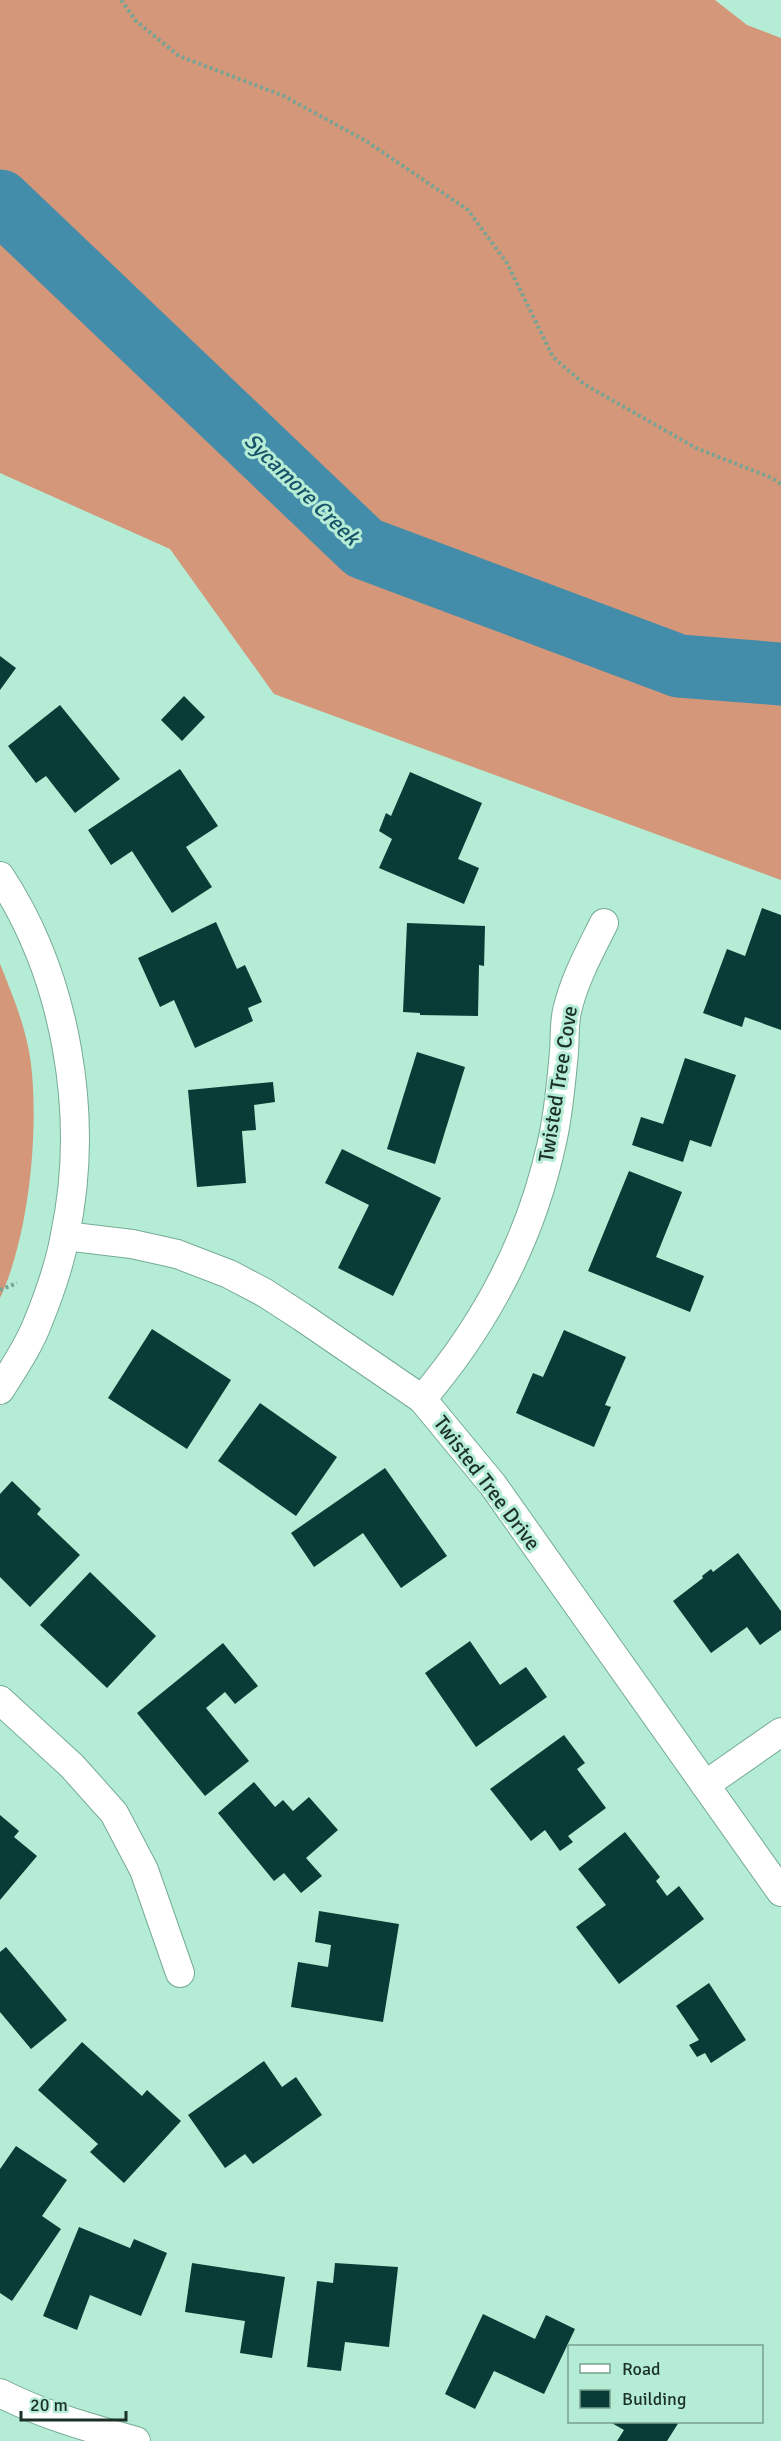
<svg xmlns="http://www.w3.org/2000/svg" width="781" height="2441" font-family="Signika,sans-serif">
	<rect width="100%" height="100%" fill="#b5ecd5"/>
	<g fill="#d49779">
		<path d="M 0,0 L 715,0 L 747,25 L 781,38 L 781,880 L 274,694 L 170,549 L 0,473 Z"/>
		<path d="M 0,964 C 13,996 27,1030 31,1064 C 39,1132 29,1236 0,1298 Z"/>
	</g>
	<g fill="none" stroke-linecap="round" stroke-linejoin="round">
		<path stroke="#438daa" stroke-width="63" d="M 0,201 L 364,548 L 679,666 L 781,674"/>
	</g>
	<g fill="#0a3c37">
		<path d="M 0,656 L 16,668 L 0,690 Z"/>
		<path d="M 184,696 L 205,717 L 182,741 L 161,720 Z"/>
		<path d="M 60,705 L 120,779 L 75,813 L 46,776 L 36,783 L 8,746 Z"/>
		<path d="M 180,769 L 218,826 L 186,847 L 212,887 L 172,913 L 132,851 L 111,865 L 88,830 Z"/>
		<path d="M 410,772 L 482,803 L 458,859 L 479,868 L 464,904 L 379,868 L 392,839 L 379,831 L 386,813 L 391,816 Z"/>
		<path d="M 762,908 L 781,915 L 781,1030 L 745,1017 L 742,1027 L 703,1013 L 727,949 L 745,956 Z"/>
		<path d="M 216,922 L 237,969 L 245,965 L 262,1002 L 248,1008 L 253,1021 L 195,1048 L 174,1000 L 160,1007 L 138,958 Z"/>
		<path d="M 407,923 L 485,926 L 484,966 L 479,965 L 478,1016 L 420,1015 L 420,1013 L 403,1012 Z"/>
		<path d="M 417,1052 L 465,1067 L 435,1164 L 387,1149 Z"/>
		<path d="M 685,1058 L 736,1075 L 711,1147 L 690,1140 L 683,1162 L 632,1145 L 641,1117 L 663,1124 Z"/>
		<path d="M 273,1082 L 275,1102 L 254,1105 L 256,1130 L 242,1131 L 246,1183 L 197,1187 L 188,1090 Z"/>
		<path d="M 342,1149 L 441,1198 L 393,1296 L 338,1268 L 369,1205 L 325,1183 Z"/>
		<path d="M 629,1171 L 682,1192 L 656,1257 L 704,1276 L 690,1312 L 588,1271 Z"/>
		<path d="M 152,1329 L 231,1380 L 187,1449 L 108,1398 Z"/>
		<path d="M 564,1330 L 626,1357 L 605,1405 L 611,1407 L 594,1447 L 516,1413 L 533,1373 L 543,1377 Z"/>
		<path d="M 260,1403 L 337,1457 L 296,1516 L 218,1461 Z"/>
		<path d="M 385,1468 L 447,1556 L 401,1588 L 363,1533 L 314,1567 L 291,1533 Z"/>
		<path d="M 12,1481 L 41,1509 L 37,1514 L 80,1555 L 30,1607 L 0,1577 L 0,1494 Z"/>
		<path d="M 738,1553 L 781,1611 L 781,1630 L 760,1645 L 747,1627 L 711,1653 L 673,1601 L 703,1578 L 702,1576 L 711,1569 L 713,1572 Z"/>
		<path d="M 90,1572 L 156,1636 L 107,1688 L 40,1625 Z"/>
		<path d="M 470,1641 L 500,1685 L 526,1667 L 547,1697 L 476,1747 L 425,1673 Z"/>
		<path d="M 223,1643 L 258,1686 L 235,1704 L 225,1692 L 206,1708 L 249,1761 L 205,1796 L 137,1713 Z"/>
		<path d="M 564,1735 L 585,1763 L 577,1769 L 606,1808 L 568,1836 L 573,1842 L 560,1851 L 545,1830 L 531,1841 L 490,1789 Z"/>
		<path d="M 254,1782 L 275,1807 L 283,1800 L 293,1811 L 309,1797 L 338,1830 L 306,1858 L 322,1876 L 301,1893 L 284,1873 L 274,1881 L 218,1813 Z"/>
		<path d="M 0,1815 L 19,1831 L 14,1837 L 37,1856 L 0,1900 Z"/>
		<path d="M 625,1832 L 660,1877 L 656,1881 L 667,1896 L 679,1886 L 704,1919 L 619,1984 L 576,1927 L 606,1905 L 578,1869 Z"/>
		<path d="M 319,1911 L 399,1924 L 383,2022 L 291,2007 L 298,1962 L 328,1967 L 331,1945 L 315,1942 Z"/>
		<path d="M 6,1947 L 67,2020 L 31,2049 L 0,2012 L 0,1952 Z"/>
		<path d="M 709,1983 L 746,2040 L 711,2063 L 705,2053 L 697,2057 L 689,2045 L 699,2040 L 676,2006 Z"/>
		<path d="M 82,2042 L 142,2096 L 147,2090 L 181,2121 L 124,2183 L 90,2152 L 98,2144 L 38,2090 Z"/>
		<path d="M 264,2061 L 282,2087 L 296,2077 L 322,2115 L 253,2164 L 245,2154 L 225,2168 L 188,2115 Z"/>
		<path d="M 16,2146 L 67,2180 L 42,2216 L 61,2229 L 12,2301 L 0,2293 L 0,2169 Z"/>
		<path d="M 79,2227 L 130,2248 L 134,2239 L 167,2253 L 141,2316 L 90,2295 L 77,2330 L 43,2316 Z"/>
		<path d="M 192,2263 L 285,2277 L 272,2358 L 240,2353 L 245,2321 L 185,2312 Z"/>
		<path d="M 335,2263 L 398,2267 L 389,2347 L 345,2342 L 341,2371 L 307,2367 L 317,2281 L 333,2283 Z"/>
		<path d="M 483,2314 L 535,2339 L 546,2315 L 575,2329 L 544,2394 L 494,2371 L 475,2409 L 445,2394 Z"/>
		<path d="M 610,2422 L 679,2422 L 667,2441 L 617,2441 L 624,2430 Z"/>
	</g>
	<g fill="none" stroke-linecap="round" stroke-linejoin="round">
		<g stroke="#76ab95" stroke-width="30">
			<g id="street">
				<path d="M 0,876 C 67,978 90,1116 65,1235 C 60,1264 49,1295 38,1322 C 29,1346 13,1369 0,1390"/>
				<path d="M 65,1236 L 132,1244 L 177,1254 L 229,1274 L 265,1293 L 302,1317 L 422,1399 L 493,1485 L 781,1892"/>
				<path d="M 422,1399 C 486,1324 531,1239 552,1142 C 559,1112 561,1082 564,1052 C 565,1039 564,1024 567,1011 C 574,980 590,951 604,923"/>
				<path d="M 0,1700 L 72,1766 L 114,1813 L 144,1870 L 180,1973"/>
				<path d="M 705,1785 L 781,1732"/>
				<path d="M 0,2393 C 43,2415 90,2428 136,2441"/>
			</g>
		</g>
		<g stroke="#79a392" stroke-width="4" stroke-dasharray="3 3" stroke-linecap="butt">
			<path d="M 121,0 L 136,21 L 179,56 L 284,96 L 366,141 L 468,210 L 507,263 L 553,357 L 584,384 L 696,448 L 772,478 L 781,484"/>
			<path d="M 0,1290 L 17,1283"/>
		</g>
		<use href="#street" stroke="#fff" stroke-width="28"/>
	</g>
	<g text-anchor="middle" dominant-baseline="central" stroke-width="6" stroke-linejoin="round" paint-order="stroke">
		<g font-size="21" fill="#1b3128" stroke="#b5ecd5">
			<text transform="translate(558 1084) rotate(-81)">Twisted Tree Cove</text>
			<text transform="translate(487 1483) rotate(53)">Twisted Tree Drive</text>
		</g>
		<g font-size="22" font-style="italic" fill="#175368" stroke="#b5ecd5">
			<text transform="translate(302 489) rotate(44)">Sycamore Creek</text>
		</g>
	</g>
	<rect x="568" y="2345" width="195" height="78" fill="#b5ecd5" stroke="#77a190" stroke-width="1.5"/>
	<rect x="580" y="2364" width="30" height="9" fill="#ffffff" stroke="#77a190" stroke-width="1.5"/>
	<text x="622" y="2375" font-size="18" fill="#1b3128">Road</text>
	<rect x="580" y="2390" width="30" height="18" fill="#0a3c37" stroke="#77a190" stroke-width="1.5"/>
	<text x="622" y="2405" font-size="18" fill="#1b3128">Building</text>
	<path d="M21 2411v9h105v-9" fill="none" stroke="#1b3128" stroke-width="3"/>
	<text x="30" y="2411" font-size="18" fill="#1b3128" stroke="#b5ecd5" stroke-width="4.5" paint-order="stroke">20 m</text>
</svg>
